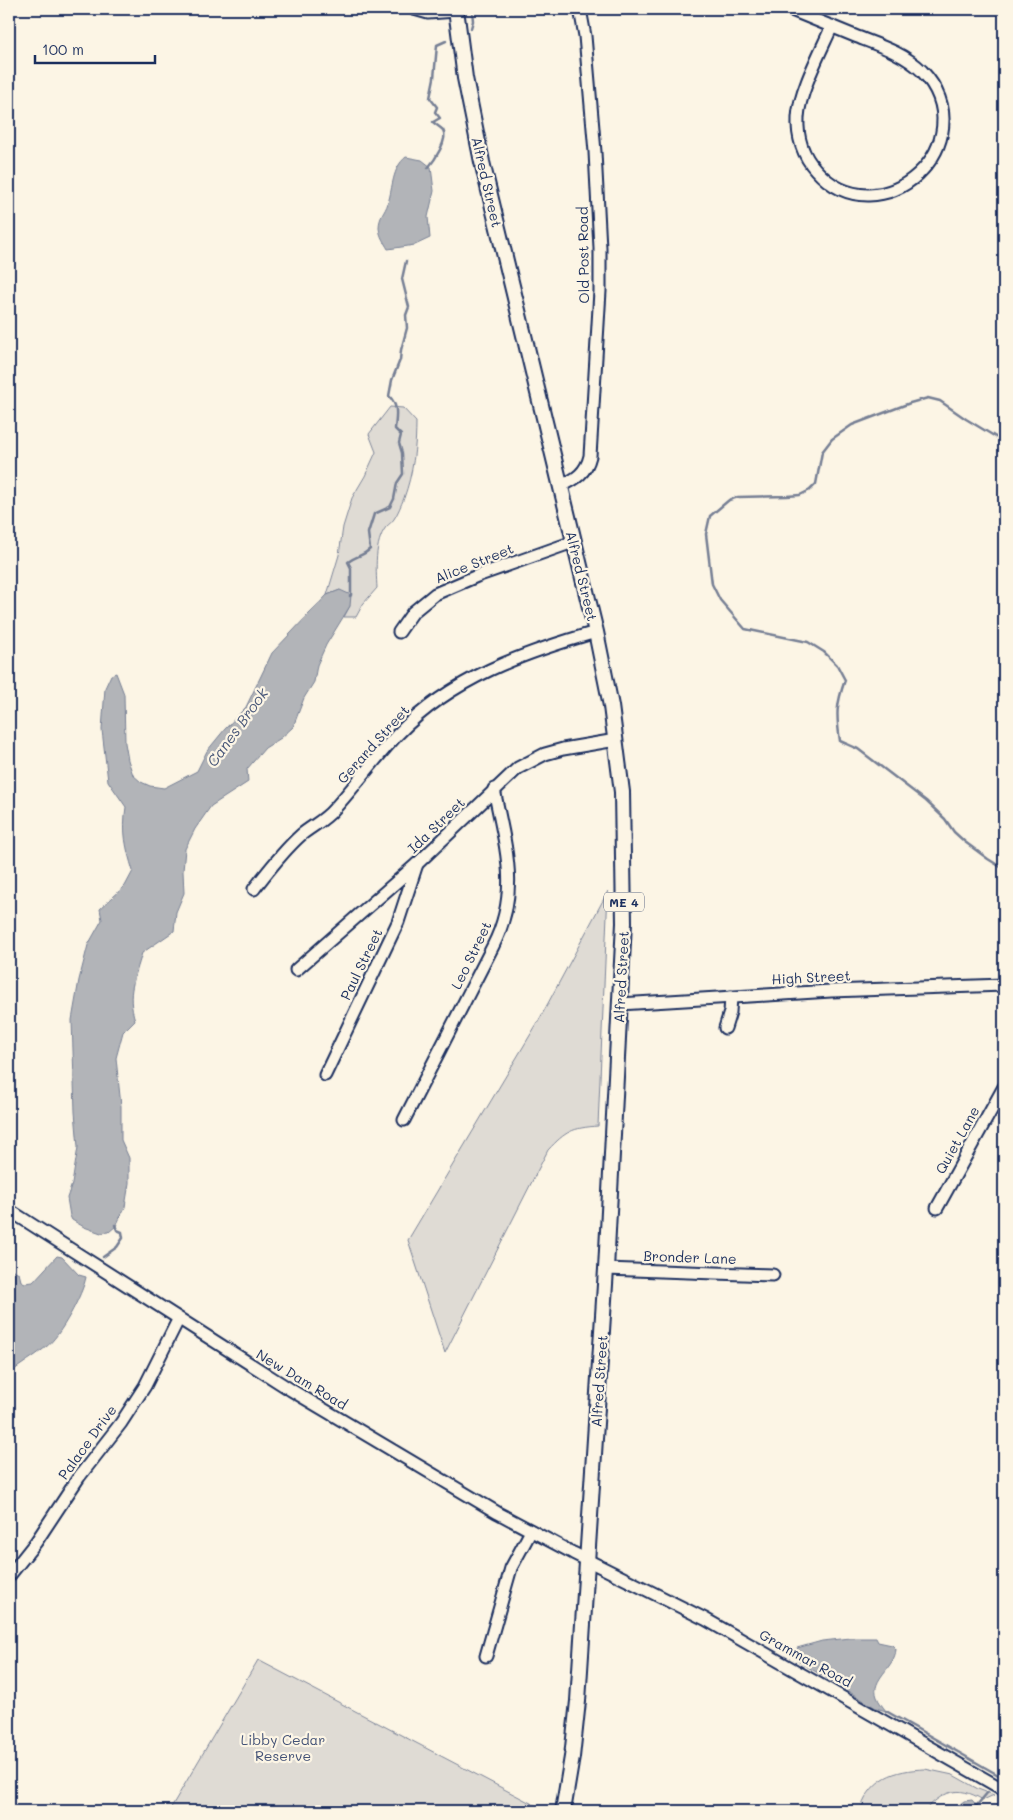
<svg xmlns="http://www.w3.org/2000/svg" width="1013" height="1820" font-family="Mali,sans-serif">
	<rect width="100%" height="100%" fill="#fcf5e5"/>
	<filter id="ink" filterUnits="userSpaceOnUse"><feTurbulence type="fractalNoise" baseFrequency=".02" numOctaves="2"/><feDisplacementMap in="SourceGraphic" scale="10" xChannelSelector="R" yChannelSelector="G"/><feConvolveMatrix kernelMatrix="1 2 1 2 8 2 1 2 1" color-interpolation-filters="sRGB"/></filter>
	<g filter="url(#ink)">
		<g fill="#dfdbd4" stroke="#7d8599">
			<path d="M 390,407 L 403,408 L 416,422 C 416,448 413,473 404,498 C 401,505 398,513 394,519 C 392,522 389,524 386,527 C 374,543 376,569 377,588 L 363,604 L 356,617 L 344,617 L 350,606 L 340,590 L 327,595 L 339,555 L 343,527 L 352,498 L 365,476 L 376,452 L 369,434 Z"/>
			<path d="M 608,891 L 598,1126 C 572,1128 566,1131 548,1150 L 445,1353 L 408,1240 L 538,1022 Z"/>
			<path d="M 258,1660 L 542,1809 L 542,1811 L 169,1811 Z"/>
			<path d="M 925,1769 L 953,1775 L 978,1789 L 994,1795 L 983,1800 C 957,1784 943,1792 924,1811 L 862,1811 L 861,1808 C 872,1778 894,1770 925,1769 Z"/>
		</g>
		<g fill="#b2b4b8" stroke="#767f94">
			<path d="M 406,157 L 422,160 L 431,167 L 434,191 L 428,217 L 430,238 L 415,245 L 388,249 C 384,242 380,237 379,228 C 379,216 385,213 388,203 C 393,187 392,168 406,157 Z"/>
			<path d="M 340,590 L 351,595 L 350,606 L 326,645 L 317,665 L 314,682 L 304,698 L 293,727 L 281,738 L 265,748 L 247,769 L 248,782 L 211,806 L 195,829 L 185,849 L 183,871 L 184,893 L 176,912 L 174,931 L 142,953 C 135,979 126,993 135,1020 L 123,1032 L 116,1058 L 121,1106 L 121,1140 L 129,1158 L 129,1183 L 125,1207 L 116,1226 L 109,1232 L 101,1233 L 84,1227 L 72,1220 L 70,1216 L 67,1198 L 72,1184 L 78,1147 L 75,1112 L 72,1020 L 79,980 L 88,945 L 102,920 L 100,909 L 125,886 L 133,871 C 126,848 122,832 126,807 L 108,781 L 102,730 L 105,688 L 111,675 L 116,673 L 124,694 L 125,743 L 128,760 L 133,775 L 141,782 L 150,786 L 164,788 L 197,771 L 207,751 L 225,729 L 246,707 L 272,653 L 327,595 Z"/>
			<path d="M 57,1256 L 62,1257 L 79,1275 L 86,1277 C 83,1294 60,1337 46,1347 C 34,1357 21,1364 9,1374 L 9,1268 L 19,1273 L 21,1281 L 25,1283 L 33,1282 Z"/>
			<path d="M 851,1638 L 876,1638 L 878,1642 L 892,1645 L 896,1649 C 895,1668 870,1679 877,1697 C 879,1702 883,1707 886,1711 L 876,1708 L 798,1661 L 794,1652 L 797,1648 L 822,1641 Z"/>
			<path d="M 972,1800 L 981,1811 L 951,1811 L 964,1801 Z"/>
		</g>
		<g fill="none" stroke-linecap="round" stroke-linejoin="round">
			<g stroke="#767f94" stroke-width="2.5">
				<path d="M 471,28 L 473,21 L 472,9"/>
				<path d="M 428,168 C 434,161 449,139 443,130 C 440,127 436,125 433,122 L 440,118 L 435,112 L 437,107 L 430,98 L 434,78 L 437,45 L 446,41"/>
				<path d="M 1004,442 L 966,419 L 940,401 L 928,398 L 910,403 L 852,425 L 832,439 L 822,452 L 816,484 L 810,490 L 800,495 L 787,496 L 738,497 L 729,500 L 710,516 L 706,534 L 712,584 L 720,600 L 745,629 L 808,642 L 824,652 L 837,665 L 845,680 C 836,705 836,715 840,741 L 858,749 L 926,801 L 945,819 L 954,832 L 965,842 L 988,859 L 1004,869"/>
				<path d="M 350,596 L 351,595 L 351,568 L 348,562 C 356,556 363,556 370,549 L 368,533 L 374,514 L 390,507 L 394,499 L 397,483 L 403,474 L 402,453 L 399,443 L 401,435 L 395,429 C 396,416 399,406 389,396 L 392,380 L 400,360 L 401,350 L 407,328 L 406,315 L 409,307 L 402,279 L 406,261"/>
				<path d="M 103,1257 L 117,1247 L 123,1238 L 122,1232 L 117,1230 L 115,1225"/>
				<path d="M 1004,1658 L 1002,1673 L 1004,1675"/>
				<path d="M 886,1711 L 1000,1776 L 1004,1771"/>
				<path d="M 972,1811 L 988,1792"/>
			</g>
			<g stroke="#1b2f5e" stroke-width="15">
				<g id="minor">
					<path d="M 414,9 L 428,13 L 456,11"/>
					<path d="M 789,9 C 811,18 833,27 855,36 C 878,45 904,53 922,71 C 989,142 880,242 816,170 C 803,156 797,137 798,118 C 799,92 821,51 832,26"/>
					<path d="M 561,486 C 576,479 586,473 590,456 L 600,291 L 600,248 L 595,152 L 585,36 L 580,9"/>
					<path d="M 399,632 L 413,612 L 435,594 L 477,576 L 573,542"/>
					<path d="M 254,889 C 268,871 283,851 301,835 C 312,826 325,820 334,809 C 356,785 376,757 398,734 C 452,678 523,653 596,632"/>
					<path d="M 296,970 L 418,863 L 518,768 L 545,754 L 563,749 L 616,740"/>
					<path d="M 620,1004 L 831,991 L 1004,985"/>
					<path d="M 725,1028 L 730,1012 L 731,997"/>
					<path d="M 325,1075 L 398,922 L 417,864"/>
					<path d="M 404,1120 L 493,946 C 521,891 505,846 494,789"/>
					<path d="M 937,1208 L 1004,1087"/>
					<path d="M 9,1210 L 291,1390 L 498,1513 L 573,1553 L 705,1619 L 1004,1790"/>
					<path d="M 606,1269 L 773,1275"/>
					<path d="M 9,1576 L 36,1542 L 79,1477 L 121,1423 L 145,1386 L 178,1320"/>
					<path d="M 486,1656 L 511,1568 L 531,1531"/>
				</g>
			</g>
			<g stroke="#1b2f5e" stroke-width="18">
				<path id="major" d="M 456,9 L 465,78 L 482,162 L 596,632 L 611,706 L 622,792 L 624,923 L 606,1269 L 578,1701 L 572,1757 L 563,1811"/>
			</g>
			<use href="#minor" stroke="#fcf5e5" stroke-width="11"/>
			<use href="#major" stroke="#fcf5e5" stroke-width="14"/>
		</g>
	</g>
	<g text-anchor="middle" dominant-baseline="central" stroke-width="4.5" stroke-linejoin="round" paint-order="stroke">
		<rect fill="#fcf5e5" stroke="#5e6a86" stroke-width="1" x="604" y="892.5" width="40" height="19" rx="4"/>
		<g font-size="12" font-weight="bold" fill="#1b2f5e">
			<text x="624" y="902">ME 4</text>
		</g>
		<g font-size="14" fill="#1b2f5e" stroke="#fcf5e5">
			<text transform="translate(487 182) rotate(77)">Alfred Street</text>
			<text transform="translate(583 255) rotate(-91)">Old Post Road</text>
			<text transform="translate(474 563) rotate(-22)">Alice Street</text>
			<text transform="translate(582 576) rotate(76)">Alfred Street</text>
			<text transform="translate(373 744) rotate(-48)">Gerard Street</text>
			<text transform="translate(436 825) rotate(-44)">Ida Street</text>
			<text transform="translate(471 955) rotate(-64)">Leo Street</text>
			<text transform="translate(361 964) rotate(-64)">Paul Street</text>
			<text transform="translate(621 977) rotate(-87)">Alfred Street</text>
			<text transform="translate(811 977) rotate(-3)">High Street</text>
			<text transform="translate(957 1140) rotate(-61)">Quiet Lane</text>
			<text transform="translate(690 1257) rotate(2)">Bronder Lane</text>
			<text transform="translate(302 1379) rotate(31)">New Dam Road</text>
			<text transform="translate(599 1381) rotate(-86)">Alfred Street</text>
			<text transform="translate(87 1442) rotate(-54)">Palace Drive</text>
			<text transform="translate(806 1658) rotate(29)">Grammar Road</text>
		</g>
		<g font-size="14" fill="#425176" stroke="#fcf5e5">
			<text x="283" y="1739">Libby Cedar<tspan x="283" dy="16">Reserve</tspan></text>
		</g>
		<g font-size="15" font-style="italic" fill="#485779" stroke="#fcf5e5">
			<text transform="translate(237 727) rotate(-54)">Canes Brook</text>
		</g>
	</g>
	<rect width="1013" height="1820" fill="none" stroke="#fcf5e5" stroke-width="30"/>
	<rect x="15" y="15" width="983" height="1790" fill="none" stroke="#1b2f5e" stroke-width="2" filter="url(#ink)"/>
	<path d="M35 55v8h120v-8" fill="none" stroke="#1b2f5e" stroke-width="2.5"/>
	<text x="42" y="55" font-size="15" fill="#1b2f5e" stroke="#fcf5e5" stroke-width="4" paint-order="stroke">100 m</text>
</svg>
